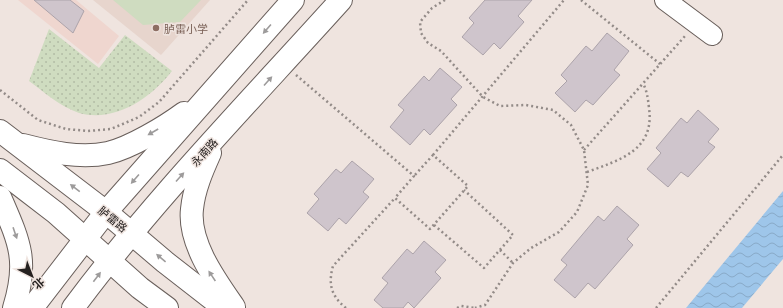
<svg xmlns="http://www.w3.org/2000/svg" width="783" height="308" font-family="'Golos Text','Noto Sans SC',sans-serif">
	<defs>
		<pattern id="grass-dots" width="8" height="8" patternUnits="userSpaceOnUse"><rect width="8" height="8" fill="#cfdcc0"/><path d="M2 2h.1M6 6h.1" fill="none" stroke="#b2bca5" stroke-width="1.8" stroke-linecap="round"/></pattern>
		<pattern id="water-waves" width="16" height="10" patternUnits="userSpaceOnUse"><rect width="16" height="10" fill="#9ec6ea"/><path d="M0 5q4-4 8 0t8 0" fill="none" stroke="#88aac8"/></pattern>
	</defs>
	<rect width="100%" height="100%" fill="#efe4df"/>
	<path fill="#efd6cf" d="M 18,0 L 76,0 L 119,36 L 98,64 Z"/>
	<path fill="#e7d5cd" d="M 93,0 L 210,0 L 161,55 Z"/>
	<path fill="url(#grass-dots)" d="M 49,29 L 99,68 L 125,35 L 172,71 C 151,98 115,123 79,113 C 61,107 44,92 29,81 Z"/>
	<path fill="#cfdcc0" d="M 113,0 L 201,0 L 180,22 L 143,25 Z"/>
	<path fill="url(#water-waves)" d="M 783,191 L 783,259 L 742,308 L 686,308 Z"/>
	<g fill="#cfc5cc" stroke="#aca3aa">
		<path d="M 34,0 L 70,0 L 84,11 L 73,33 Z"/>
		<path d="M 485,0 L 532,0 L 518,16 L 524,22 L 500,49 L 494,43 L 483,55 L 462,37 L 474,23 L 469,18 Z"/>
		<path d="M 607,33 L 629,51 L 614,70 L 620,75 L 593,105 L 586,100 L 575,112 L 555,93 L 567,81 L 561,75 L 586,46 L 592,51 Z"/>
		<path d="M 440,68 L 462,87 L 451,99 L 457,105 L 430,135 L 424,129 L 410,145 L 390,127 L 404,110 L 398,105 L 424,76 L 429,81 Z"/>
		<path d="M 698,110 L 719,129 L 708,142 L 715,147 L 688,177 L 681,172 L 668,187 L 647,169 L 661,153 L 656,148 L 681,118 L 687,123 Z"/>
		<path d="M 352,161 L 374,179 L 363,192 L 369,197 L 346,224 L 339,218 L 328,231 L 307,213 L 319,199 L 314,194 L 336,169 L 341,173 Z"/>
		<path d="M 617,206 L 639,225 L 627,239 L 633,245 L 595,289 L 588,283 L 575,298 L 554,280 L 567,265 L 561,260 L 598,216 L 604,221 Z"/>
		<path d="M 424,241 L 446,260 L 435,272 L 441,278 L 414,308 L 408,302 L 403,308 L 383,308 L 374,300 L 388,283 L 382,278 L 407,249 L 413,254 Z"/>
	</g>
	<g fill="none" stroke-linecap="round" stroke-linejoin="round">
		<g stroke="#695f5b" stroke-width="22">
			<path id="minor" d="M 665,0 L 712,35"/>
		</g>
		<g stroke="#695f5b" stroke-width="24">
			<g id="major">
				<path d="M 0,131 L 106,212 L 165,262 L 224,308"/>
				<path d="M 23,145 C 50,152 80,159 108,153 C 130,148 165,127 184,113"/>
				<path d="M 210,153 C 202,171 194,189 192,209 C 188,243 216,281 234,307"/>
				<path d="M 0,170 L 56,213 L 140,288 L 167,308"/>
				<path d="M 0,197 C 19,241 29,260 14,308"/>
				<path d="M 32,308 L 106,212 L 293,0"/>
				<path d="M 73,308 C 154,199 250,101 341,0"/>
			</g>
		</g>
		<g stroke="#938b88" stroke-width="2.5" stroke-dasharray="2 3" stroke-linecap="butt">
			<path d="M 445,0 L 432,8 L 420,22 L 421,33 L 428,43 L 441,51 L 483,97 L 500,106 L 526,105 L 553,110 L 571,125 L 584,150 L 588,185 L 577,212 L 559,232 L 531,248 L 513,263 L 485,305 L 475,308"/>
			<path d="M 581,0 L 660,64"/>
			<path d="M 296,75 L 414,176 L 395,198 L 430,229 L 468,186 L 433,155 L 414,176"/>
			<path d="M 0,90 L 38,120 L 66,129 L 88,131 L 111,129 L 139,117 L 159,102 L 248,0"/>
			<path d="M 584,150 L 685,36"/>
			<path d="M 433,155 L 564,0"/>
			<path d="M 587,172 C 620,160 655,150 649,108 C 648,99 647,91 643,83"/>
			<path d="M 434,225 L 484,268 L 513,235 L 464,190"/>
			<path d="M 500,250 L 513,263"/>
			<path d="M 346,308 C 331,296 328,284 333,266 L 395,198"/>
			<path d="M 457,308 L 461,306 L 475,308"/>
			<path d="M 656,308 L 783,155"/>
		</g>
		<use href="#minor" stroke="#fff" stroke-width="20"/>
		<use href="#major" stroke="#fff" stroke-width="22"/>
	</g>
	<defs><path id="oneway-solid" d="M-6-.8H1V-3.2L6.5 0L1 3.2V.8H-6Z"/></defs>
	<g fill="#9d9b9b">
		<use href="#oneway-solid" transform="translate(267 29) rotate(131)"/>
		<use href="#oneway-solid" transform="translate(268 81) rotate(-48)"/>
		<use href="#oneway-solid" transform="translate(153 132) rotate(150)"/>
		<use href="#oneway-solid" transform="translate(180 177) rotate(-48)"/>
		<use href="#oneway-solid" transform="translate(135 179) rotate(131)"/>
		<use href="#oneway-solid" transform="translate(75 188) rotate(-143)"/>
		<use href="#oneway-solid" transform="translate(15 233) rotate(71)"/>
		<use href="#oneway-solid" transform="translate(161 258) rotate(-140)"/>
		<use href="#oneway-solid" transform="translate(212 276) rotate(-124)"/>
		<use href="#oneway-solid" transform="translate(97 277) rotate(-53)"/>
	</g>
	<circle fill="#8d6e63" stroke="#efe4df" stroke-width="1.5" cx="156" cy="28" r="4"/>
	<g text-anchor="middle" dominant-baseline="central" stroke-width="3" stroke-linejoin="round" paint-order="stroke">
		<g font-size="11" fill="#785e54" stroke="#efe4df" text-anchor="start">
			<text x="164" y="28">胪雷小学</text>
		</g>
		<g font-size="11" fill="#252120" stroke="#efe4df">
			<text transform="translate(204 152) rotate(-48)">永南路</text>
			<text transform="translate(113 219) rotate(39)">胪雷路</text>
		</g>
	</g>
	<g transform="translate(32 276) rotate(138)" stroke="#efe4df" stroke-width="3" paint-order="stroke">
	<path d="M0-3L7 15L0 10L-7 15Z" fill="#252120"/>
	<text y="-6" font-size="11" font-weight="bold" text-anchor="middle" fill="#252120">北</text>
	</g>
</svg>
